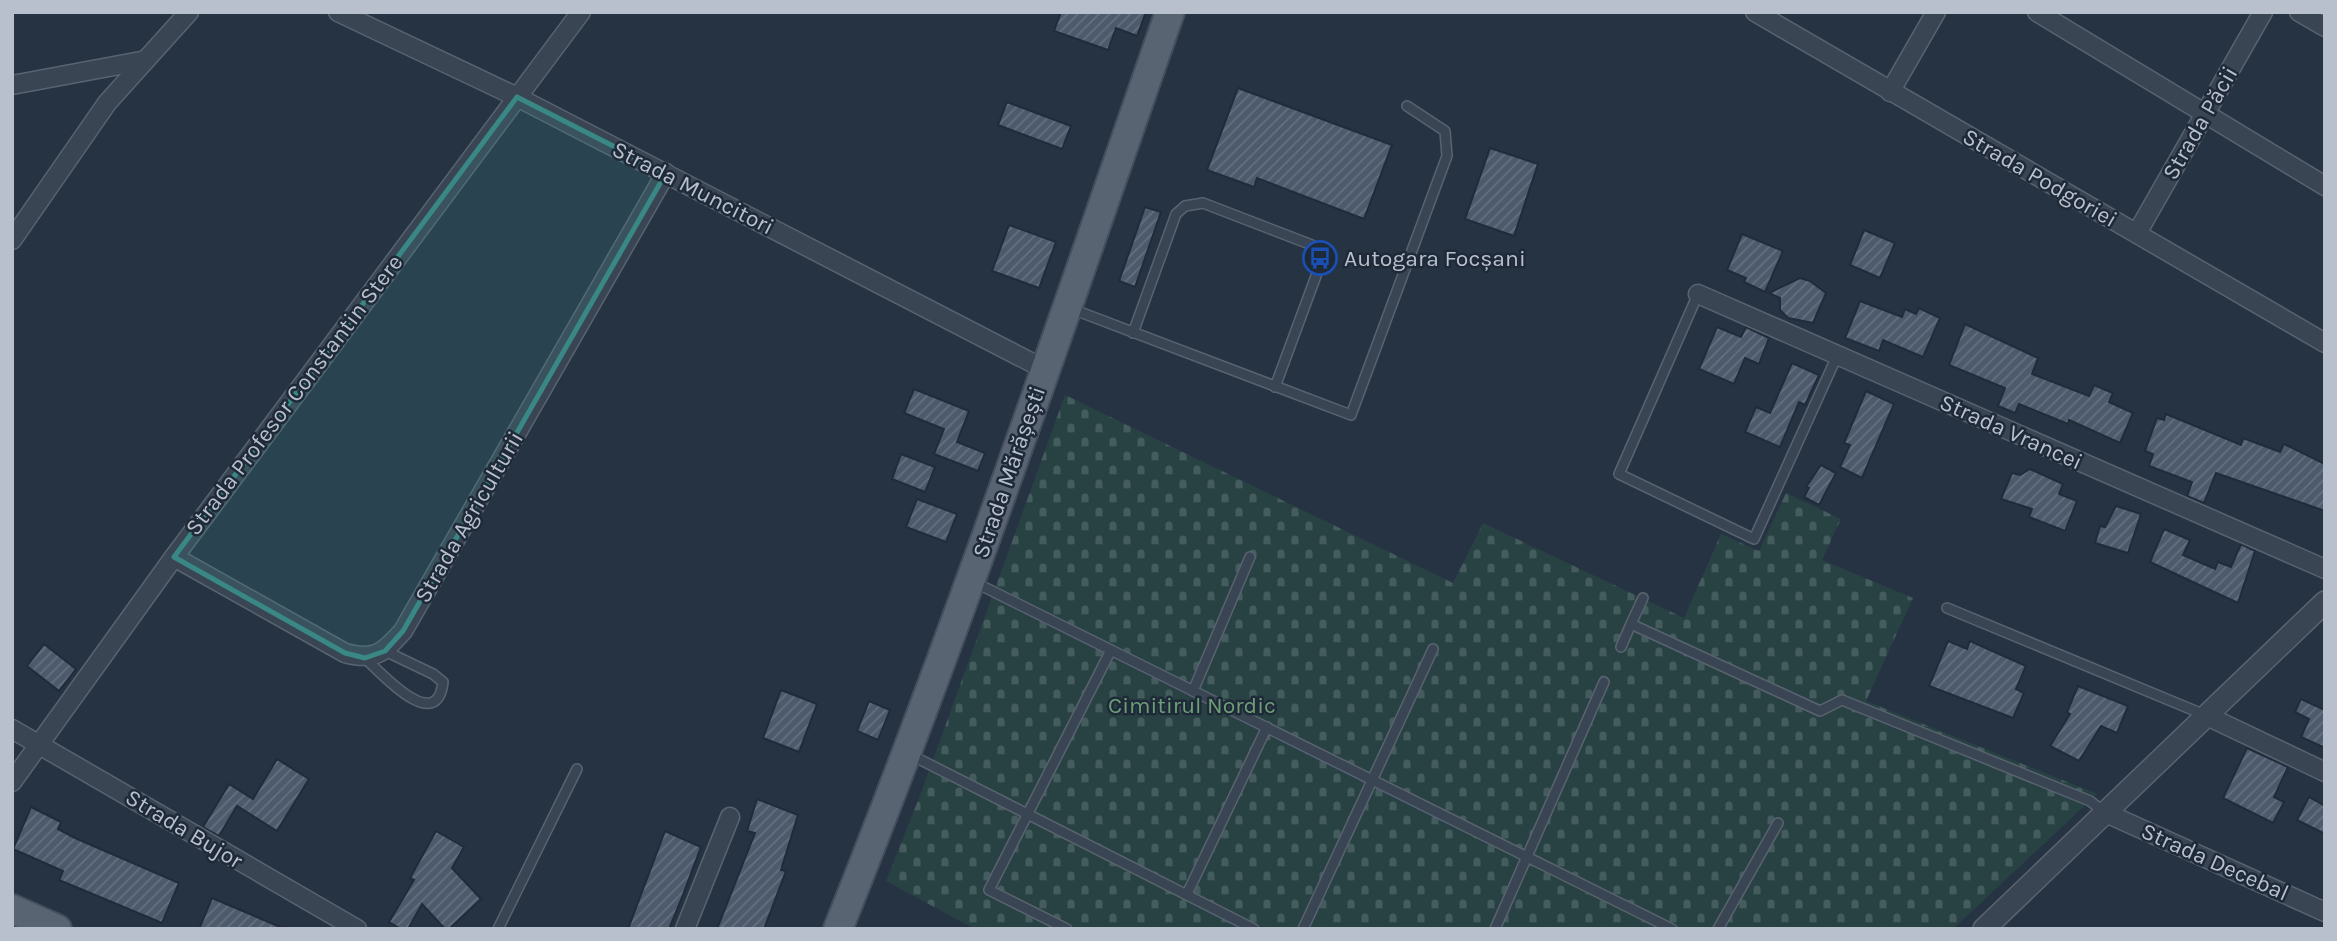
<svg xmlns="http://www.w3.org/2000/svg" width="2337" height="941" font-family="Karla,sans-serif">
	<defs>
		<pattern id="cemetery-stones" width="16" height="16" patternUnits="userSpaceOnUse" patternTransform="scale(1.75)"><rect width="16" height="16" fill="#284244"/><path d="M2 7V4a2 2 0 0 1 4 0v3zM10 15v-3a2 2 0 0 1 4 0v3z" fill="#455c5e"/></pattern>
		<pattern id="building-hatch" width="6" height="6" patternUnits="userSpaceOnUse" patternTransform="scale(1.75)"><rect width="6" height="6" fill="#4c5a6c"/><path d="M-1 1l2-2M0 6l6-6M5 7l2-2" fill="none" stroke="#647080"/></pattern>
	</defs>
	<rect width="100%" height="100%" fill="#263343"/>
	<path fill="url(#cemetery-stones)" d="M 1065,395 L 1453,583 L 1483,523 L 1684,618 L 1721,534 L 1759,551 L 1786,493 L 1841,519 L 1822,560 L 1913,598 L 1866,701 L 2097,794 L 1953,929 L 975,929 L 886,881 L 921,793 Z"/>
	<g fill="url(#building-hatch)" stroke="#212c3a" stroke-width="2">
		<path d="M 1061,12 L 1146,12 L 1137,36 L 1116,28 L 1108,50 L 1054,31 Z"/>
		<path d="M 1238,88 L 1392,145 L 1364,219 L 1257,178 L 1254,187 L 1207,170 Z"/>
		<path d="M 1007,102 L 1071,126 L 1062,149 L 998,125 Z"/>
		<path d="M 1490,148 L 1538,164 L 1514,236 L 1465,219 Z"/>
		<path d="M 1145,207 L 1161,212 L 1135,287 L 1119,281 Z"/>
		<path d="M 1009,225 L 1056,242 L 1039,288 L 992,271 Z"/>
		<path d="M 1864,230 L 1895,243 L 1880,278 L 1850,265 Z"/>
		<path d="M 1742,234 L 1783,251 L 1765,292 L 1744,282 L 1746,278 L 1727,270 Z"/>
		<path d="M 1800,278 L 1810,281 L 1826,293 L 1813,323 L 1788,318 L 1780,310 L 1780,298 L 1769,293 Z"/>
		<path d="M 1860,301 L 1902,317 L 1905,309 L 1916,314 L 1919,308 L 1940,318 L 1923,357 L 1883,340 L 1879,351 L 1845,338 Z"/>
		<path d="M 1965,324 L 2038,358 L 2032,374 L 2089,396 L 2094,385 L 2113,393 L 2109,402 L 2133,413 L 2120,443 L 2069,420 L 2068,424 L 2019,404 L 2015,413 L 1998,406 L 2005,388 L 1949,365 Z"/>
		<path d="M 1717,327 L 1741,337 L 1746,327 L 1769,338 L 1759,364 L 1745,358 L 1734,384 L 1699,369 Z"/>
		<path d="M 1792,363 L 1819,375 L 1805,405 L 1799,402 L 1780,447 L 1745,432 L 1756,407 L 1770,413 Z"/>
		<path d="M 914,389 L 969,411 L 957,442 L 985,453 L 978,471 L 934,454 L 944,429 L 904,413 Z"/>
		<path d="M 1866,391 L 1894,404 L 1862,478 L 1840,467 L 1850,445 L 1844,443 Z"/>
		<path d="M 2166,414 L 2241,445 L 2243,438 L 2280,452 L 2284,444 L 2325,464 L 2325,511 L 2216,473 L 2204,503 L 2187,496 L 2192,482 L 2149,466 L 2153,454 L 2145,451 L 2157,418 L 2164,420 Z"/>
		<path d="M 901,454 L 935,467 L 925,492 L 892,479 Z"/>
		<path d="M 1821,465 L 1836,473 L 1819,505 L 1804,497 L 1809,488 L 1806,487 Z"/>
		<path d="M 2030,469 L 2063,484 L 2059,494 L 2077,501 L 2065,531 L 2029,517 L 2032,509 L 2001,499 L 2012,473 L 2020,475 Z"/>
		<path d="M 917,499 L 957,514 L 946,542 L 906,527 Z"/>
		<path d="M 2116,506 L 2141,514 L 2128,553 L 2095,543 L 2100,526 L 2105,527 Z"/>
		<path d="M 2164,529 L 2190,540 L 2183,555 L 2215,569 L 2218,562 L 2231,567 L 2241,544 L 2255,551 L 2238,603 L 2150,562 Z"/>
		<path d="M 1948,641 L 1967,649 L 1970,641 L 2026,666 L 2016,689 L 2024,693 L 2013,718 L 1929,686 Z"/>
		<path d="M 44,644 L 76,669 L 59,691 L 27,666 Z"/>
		<path d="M 2078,686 L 2128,706 L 2117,733 L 2101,726 L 2079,761 L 2050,746 L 2070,714 L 2067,712 Z"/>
		<path d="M 781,690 L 817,704 L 799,752 L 763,738 Z"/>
		<path d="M 2301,699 L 2325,710 L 2325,748 L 2301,737 L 2309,719 L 2295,712 Z"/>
		<path d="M 869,701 L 890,710 L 878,740 L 857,731 Z"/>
		<path d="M 2247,748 L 2288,767 L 2274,797 L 2284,802 L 2273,823 L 2223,798 Z"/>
		<path d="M 277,759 L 309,779 L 277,831 L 237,806 L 219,836 L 203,827 L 229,784 L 253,799 Z"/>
		<path d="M 2309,797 L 2325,806 L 2325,834 L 2297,820 Z"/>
		<path d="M 757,799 L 798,815 L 781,870 L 786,871 L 764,929 L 717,929 L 755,833 L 747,831 Z"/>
		<path d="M 31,807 L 61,822 L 58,829 L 75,838 L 179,883 L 162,923 L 59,880 L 63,871 L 13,849 Z"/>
		<path d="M 436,831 L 464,847 L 452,868 L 481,899 L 449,929 L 445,929 L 422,904 L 408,929 L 401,929 L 389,922 L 414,880 L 410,878 Z"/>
		<path d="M 665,831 L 701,847 L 681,900 L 669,929 L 628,929 Z"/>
		<path d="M 212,898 L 285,929 L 199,929 Z"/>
	</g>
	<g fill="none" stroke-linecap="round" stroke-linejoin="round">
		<g stroke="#596370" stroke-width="12">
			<g id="service">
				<path d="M 1698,294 L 1619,474 L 1754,539 L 1837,356"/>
				<path d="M 1072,309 L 1351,415 L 1447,156 L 1445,131 L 1407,106"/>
				<path d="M 1133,333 L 1176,214 L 1185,206 L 1203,203 L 1312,245 L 1318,260 L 1316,276 L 1275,387"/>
				<path d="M 974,582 L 1672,929"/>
				<path d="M 1947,608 L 2205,715"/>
				<path d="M 1631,624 L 1643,598"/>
				<path d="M 1621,647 L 1631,624 L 1820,711 L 1842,700 L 2090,801 L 2104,812"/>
				<path d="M 365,658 C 380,672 437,736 443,682 L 433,674 L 385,651"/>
				<path d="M 1193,691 L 1250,557"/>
				<path d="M 909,754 L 1254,929"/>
				<path d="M 1187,894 L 1267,727"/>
				<path d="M 498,929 L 577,769"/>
				<path d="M 1067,929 L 989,890 L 1111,650"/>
				<path d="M 1303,929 L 1433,649"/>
				<path d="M 1495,929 L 1604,682"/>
				<path d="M 1718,929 L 1778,823"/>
			</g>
		</g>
		<g stroke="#596370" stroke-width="21">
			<g id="minor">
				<path d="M 338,12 L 517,97 L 1044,369"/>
				<path d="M 1755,12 L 2325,343"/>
				<path d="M 2037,12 L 2325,186"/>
				<path d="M 2299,12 L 2325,27"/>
				<path d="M 12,85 L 141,61"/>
				<path d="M 1890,92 L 1936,12"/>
				<path d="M 2137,233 L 2263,12"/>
				<path d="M 12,240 L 107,103 L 189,12"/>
				<path d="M 1698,294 L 2325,569"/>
				<path d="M 174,557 L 345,653 C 375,661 383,653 403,631 L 666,173"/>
				<path d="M 2205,715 L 2325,772"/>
				<path d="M 12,729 L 357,929"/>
				<path d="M 12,782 L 174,557 L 581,12"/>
				<path d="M 2106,813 L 2325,912"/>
				<path d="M 685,929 L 730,817"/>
			</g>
		</g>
		<g stroke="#596370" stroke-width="24">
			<path id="tertiary" d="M 1984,929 L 2325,602"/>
		</g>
		<g stroke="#444e5c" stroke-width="32">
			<g id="primary">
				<path d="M 12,909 L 57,929"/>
				<path d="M 838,929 C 959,627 1063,319 1170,12"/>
			</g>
		</g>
		<use href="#service" stroke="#3a4553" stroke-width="9"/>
		<use href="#minor" stroke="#3a4553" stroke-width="18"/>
		<use href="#tertiary" stroke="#3a4553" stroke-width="21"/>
		<use href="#primary" stroke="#596473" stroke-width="28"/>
	</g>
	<path fill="#398886" fill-opacity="0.2" stroke="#398886" stroke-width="5" stroke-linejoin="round" d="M 517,97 L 666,173 L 403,631 L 385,651 L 365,658 L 345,653 L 174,557 Z"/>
	<defs>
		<g id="bus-ring" transform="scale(1.75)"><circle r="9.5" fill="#1f2a38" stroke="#1a4fb4" stroke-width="1.5"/><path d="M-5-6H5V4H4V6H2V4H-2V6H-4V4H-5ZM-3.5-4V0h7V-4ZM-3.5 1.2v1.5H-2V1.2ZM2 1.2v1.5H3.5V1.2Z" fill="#1a4fb4"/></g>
	</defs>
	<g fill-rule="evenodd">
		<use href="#bus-ring" x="1320" y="258"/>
	</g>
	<g text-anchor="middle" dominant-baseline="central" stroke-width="5" stroke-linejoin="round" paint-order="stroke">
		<g font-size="23" fill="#b8c0cd" stroke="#1f2a38">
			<text transform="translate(2200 123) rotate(-60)">Strada Păcii</text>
			<text transform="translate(2040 178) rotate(30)">Strada Podgoriei</text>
			<text transform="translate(693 188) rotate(27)">Strada Muncitori</text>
			<text transform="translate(294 395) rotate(-53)">Strada Profesor Constantin Stere</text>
			<text transform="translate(2011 432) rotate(24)">Strada Vrancei</text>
			<text transform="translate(1009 472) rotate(-71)">Strada Mărășești</text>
			<text transform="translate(469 517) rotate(-60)">Strada Agriculturii</text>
			<text transform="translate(184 829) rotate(31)">Strada Bujor</text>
			<text transform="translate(2215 862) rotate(24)">Strada Decebal</text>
		</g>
		<g font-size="23" fill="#b8c0cd" stroke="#1f2a38" text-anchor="start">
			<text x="1344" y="258">Autogara Focșani</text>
		</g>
		<g font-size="23" fill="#6e9e78" stroke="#1f2a38">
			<text x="1192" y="705">Cimitirul Nordic</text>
		</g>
	</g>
	<rect width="2337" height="941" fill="none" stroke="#b8c0cd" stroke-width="28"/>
</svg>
